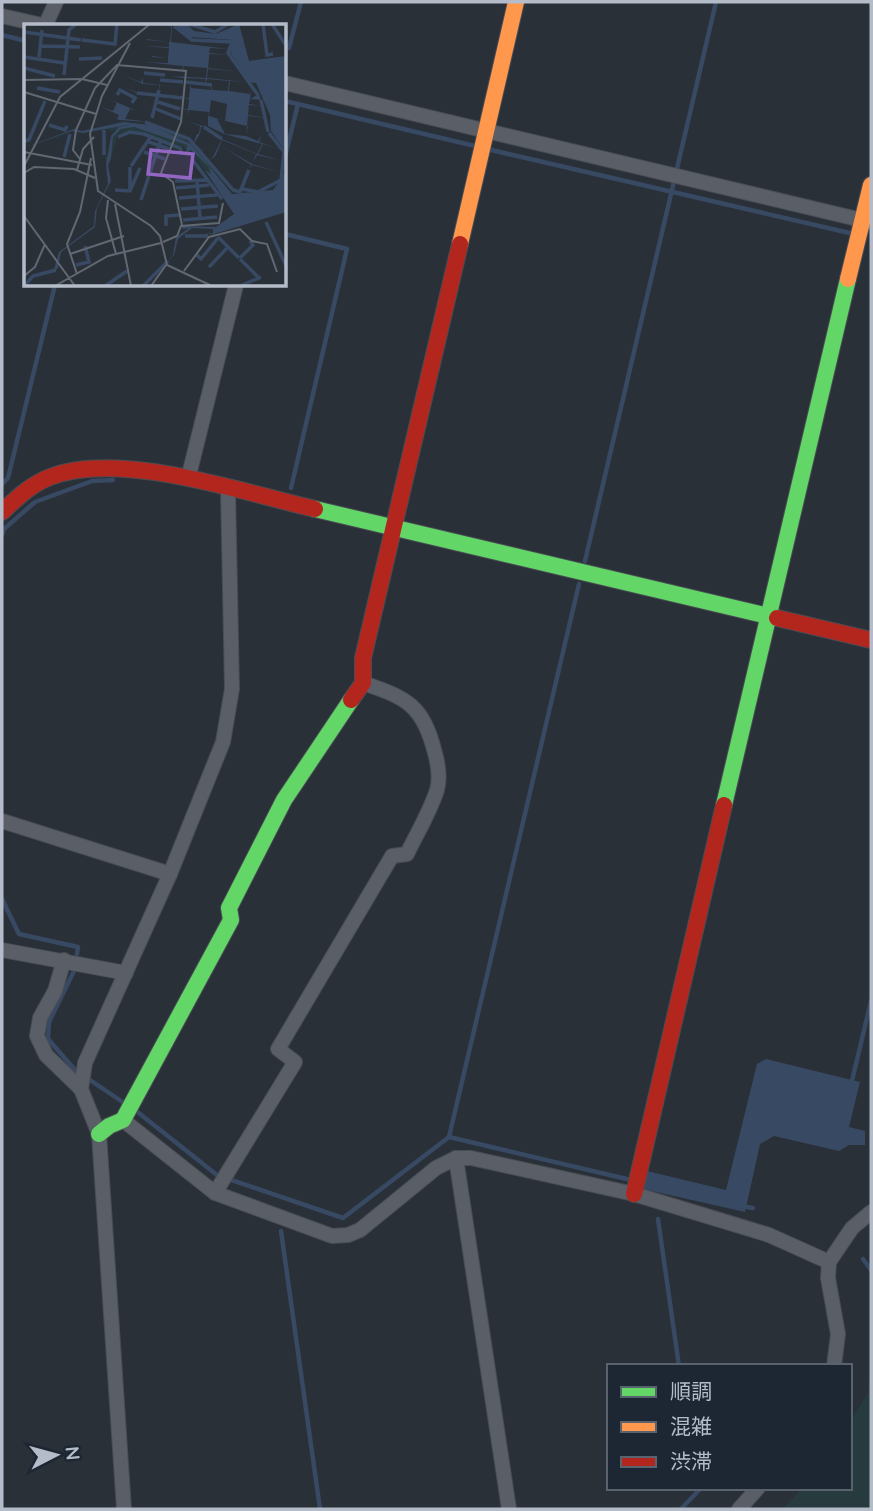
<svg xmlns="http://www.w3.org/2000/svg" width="873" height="1511" font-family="Quicksand,'Noto Sans JP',sans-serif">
	<rect width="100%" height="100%" fill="#2a3038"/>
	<path fill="#273a3e" d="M 871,1366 L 871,1509 L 783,1509 L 802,1488 L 850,1488 L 850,1422 L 868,1393 Z"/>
	<path fill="#384963" d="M 766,1059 L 860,1082 L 849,1127 L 865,1131 L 865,1145 L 849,1145 L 839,1151 L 774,1136 L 760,1144 L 745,1212 L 643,1189 L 647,1171 L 726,1190 L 757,1064 Z"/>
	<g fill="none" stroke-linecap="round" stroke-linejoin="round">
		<g stroke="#384963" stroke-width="4.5">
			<path d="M 2,35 L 26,41"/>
			<path d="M 289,48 L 301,2"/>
			<path d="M 285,101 L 475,146"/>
			<path d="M 487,149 L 854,234"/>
			<path d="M 285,157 L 298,104"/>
			<path d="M 285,234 L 347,249 L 291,488"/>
			<path d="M 2,484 L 8,478 L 55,285"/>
			<path d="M 2,535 L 4,529 L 35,502 L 92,481 L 113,480"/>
			<path d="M 585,561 L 716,2"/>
			<path d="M 2,899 L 19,934 L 78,947 L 77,954"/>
			<path d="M 75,969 L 49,1022 L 48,1039 L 76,1071"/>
			<path d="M 90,1080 L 124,1103"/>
			<path d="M 851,1085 L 871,1001"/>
			<path d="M 135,1110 L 217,1175 L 343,1218 L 449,1137 L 631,1180"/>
			<path d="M 449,1137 L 579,584"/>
			<path d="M 741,1206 L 753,1208"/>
			<path d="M 658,1219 L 679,1366"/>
			<path d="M 281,1231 L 320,1509"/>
			<path d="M 863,1259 L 871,1270"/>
			<path d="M 681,1509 L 701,1488"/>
		</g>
		<g stroke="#484c53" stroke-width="16">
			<g id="street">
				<path d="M 2,16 L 46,26"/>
				<path d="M 45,26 L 56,2"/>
				<path d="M 285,83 L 870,222"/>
				<path d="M 188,479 L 236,285"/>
				<path d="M 2,821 L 170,874"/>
				<path d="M 2,950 L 126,973"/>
				<path d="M 64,960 L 55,991 L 40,1018 L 37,1036 L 46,1055 L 81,1089"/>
				<path d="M 123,1120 L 215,1193 L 332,1236 L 348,1235 L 360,1230 L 436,1168 L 456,1158 L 471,1158 L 634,1194 L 769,1235 L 829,1262"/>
				<path d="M 456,1158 L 509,1509"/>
				<path d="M 215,1193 L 295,1062 L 278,1049 L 392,856 L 407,854 C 417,833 430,812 437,790 C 440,779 438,764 435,753 C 423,705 407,698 363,683"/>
				<path d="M 834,1366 L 838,1334 L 828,1278 L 829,1262 L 852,1228 L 871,1212"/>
				<path d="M 124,1509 L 99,1134 L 81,1089 L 85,1063 L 170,874 L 223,742 L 232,689 L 228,489"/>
				<path d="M 739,1509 L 758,1488"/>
			</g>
		</g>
		<g stroke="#484c53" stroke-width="18">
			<g id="fast">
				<path d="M 315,509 L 777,618"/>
				<path d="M 724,805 L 848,279"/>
				<path d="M 99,1134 L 109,1126 L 123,1120 L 231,920 L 229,908 L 284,800 L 351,700"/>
			</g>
		</g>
		<g stroke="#484c53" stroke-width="18">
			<g id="slow">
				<path d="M 460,244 L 516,2"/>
				<path d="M 848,279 L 871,185"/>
			</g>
		</g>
		<g stroke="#484c53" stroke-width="18">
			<g id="jam">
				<path d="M 2,512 C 17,498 30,485 50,477 C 119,450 242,492 315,509"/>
				<path d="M 777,618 L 871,640"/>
				<path d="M 351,700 L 363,683 L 363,658 L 460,244"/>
				<path d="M 634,1194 L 724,805"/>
			</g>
		</g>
		<use href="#street" stroke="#5a5e66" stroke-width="14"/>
		<use href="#fast" stroke="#63d668" stroke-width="16"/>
		<use href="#slow" stroke="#ff974d" stroke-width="16"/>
		<use href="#jam" stroke="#b3261e" stroke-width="16"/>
	</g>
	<g transform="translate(24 24)">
		<rect width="262" height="262" fill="#2a3038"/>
		<path d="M 99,98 L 126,101 L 157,113 L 186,139 L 207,171 L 248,167 L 262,151 L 262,180 L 241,174 L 211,186 L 202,164 L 189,145 L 204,179 L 174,137 L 159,123 L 118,108 L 94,110 L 83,149 L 81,132 L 85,132 L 89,110 L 106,100 L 88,108 L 84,105 L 57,109 L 48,107 L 0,126 L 49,105 L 58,107 Z" fill="#273a3e"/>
		<path d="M 163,0 L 170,7 L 192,10 L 215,0 L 225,37 L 262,32 L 262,128 L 247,107 L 246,91 L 232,59 L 225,58 L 206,28 L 209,16 L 166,13 L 152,2 ZM 139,1 L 148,1 L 147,18 L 204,25 L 186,24 L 185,29 L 205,31 L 185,30 L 185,35 L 207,37 L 185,35 L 184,44 L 216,48 L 184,45 L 183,54 L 222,58 L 206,57 L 205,67 L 226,70 L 227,65 L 226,75 L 235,70 L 237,76 L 226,75 L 225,80 L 239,82 L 225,81 L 224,91 L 243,94 L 224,92 L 223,102 L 244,104 L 224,102 L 222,112 L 234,117 L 238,110 L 235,118 L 258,126 L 239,120 L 234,130 L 259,137 L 233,131 L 228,140 L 258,149 L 228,141 L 225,145 L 227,141 L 196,121 L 192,131 L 223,150 L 192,131 L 187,136 L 190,131 L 181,124 L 178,127 L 170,119 L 170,117 L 173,110 L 175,110 L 176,102 L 163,97 L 182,103 L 177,103 L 176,110 L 170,119 L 178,126 L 181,124 L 190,131 L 198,115 L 233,130 L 238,120 L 200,110 L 184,102 L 184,94 L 172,93 L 184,94 L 185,88 L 165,86 L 164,91 L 164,86 L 158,85 L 164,85 L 165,75 L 160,74 L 165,74 L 166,64 L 136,61 L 135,66 L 135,61 L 119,60 L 117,59 L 106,84 L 112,87 L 106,85 L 101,95 L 111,96 L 123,98 L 95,96 L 75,88 L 93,95 L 95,91 L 77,83 L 89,87 L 93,79 L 83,74 L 106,84 L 113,69 L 101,64 L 113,68 L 117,59 L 99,51 L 117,58 L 119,54 L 119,59 L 166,64 L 167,59 L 167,64 L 187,66 L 188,61 L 188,66 L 204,67 L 205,57 L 183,55 L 182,59 L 181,55 L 158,54 L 148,52 L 182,54 L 183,44 L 160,42 L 158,50 L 148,49 L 158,50 L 159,42 L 121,38 L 119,53 L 121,38 L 144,39 L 144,34 L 128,33 L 128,26 L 128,32 L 144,34 L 145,24 L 118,22 L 145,23 L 145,18 L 123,16 L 122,15 L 146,18 L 147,7 L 129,6 L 147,7 L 147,2 ZM 187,76 L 203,80 L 201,97 L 185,92 ZM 193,95 L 223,102 L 222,112 L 201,110 ZM 198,116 L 232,130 L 228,140 L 196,121 ZM 99,98 L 126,101 L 167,120 L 208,170 L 249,166 L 262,147 L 262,188 L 190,210 L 179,210 L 189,209 L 189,205 L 168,204 L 154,215 L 150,231 L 142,239 L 149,231 L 152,213 L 165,204 L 159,205 L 157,202 L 192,203 L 210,190 L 181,146 L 187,150 L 185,143 L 167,126 L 162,129 L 163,121 L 110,103 L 97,105 L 89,113 L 87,134 L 84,141 L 87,157 L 73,184 L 71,203 L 37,228 L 34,244 L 29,249 L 35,228 L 70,202 L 71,187 L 84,160 L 82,141 L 87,112 L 95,103 L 109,100 L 59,109 L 48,107 L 0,124 L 50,105 L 58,107 Z" fill="#384963" fill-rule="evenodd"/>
		<path fill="none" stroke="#384963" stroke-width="3.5" d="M 165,0 L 191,8 L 204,0M 239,0 L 243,31 L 249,30M 248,0 L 263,23M 150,2 L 168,16 L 208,18 L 204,29 L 234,71M 0,8 L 57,16M 58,16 L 91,20 L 93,0M 17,22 L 56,23M 0,33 L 40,39M 15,33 L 18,6M 55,35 L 78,34M 0,44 L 31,52M 120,49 L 141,51M 40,51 L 45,6 L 52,0M 136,56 L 159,58M 162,58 L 188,61M 13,64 L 36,68M 113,69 L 159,74M 93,71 L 96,66 L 111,74 L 108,79M 237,76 L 244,108M 134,78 L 156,85M 132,85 L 157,95M 128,94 L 135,66M 121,98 L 165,115 L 209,166 L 216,168 L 225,146M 25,101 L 41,106 L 43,102M 180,103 L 198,115M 94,113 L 106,108 L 120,110 L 156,124 L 158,130M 0,117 L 5,116 L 21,77M 125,118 L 145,125M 120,128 L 141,135M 80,131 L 80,106M 40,133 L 46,110M 168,135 L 198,175M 107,142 L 126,114M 151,157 L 184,156M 173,157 L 176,194M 152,164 L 185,161M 106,165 L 106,143M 218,165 L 234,168 L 257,156 L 260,128 L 245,109M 91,166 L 106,167 L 116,144M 155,174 L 193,171M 117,176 L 137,115M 157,185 L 194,182M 159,196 L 193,193M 242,198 L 263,244M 142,202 L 142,192 L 155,191M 161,212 L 184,212M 194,213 L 215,234M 173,231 L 177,235 L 194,214M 216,234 L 229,221 L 226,217M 216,235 L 235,254M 52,241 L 65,238 L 61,222M 185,243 L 204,223M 0,262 L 9,252 L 32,246M 81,262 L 103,247M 119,262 L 144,237M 216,262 L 237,253"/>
		<path fill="none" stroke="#616872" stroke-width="2" d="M 106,19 L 78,72 L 66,110 L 74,167 L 127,202 L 136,212 L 143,241 L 188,262M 58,55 L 83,61M 0,56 L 57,55M 0,68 L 72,90M 0,128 L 68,141M 56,135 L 49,126 L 52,106 L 71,64 L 93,41 L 162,47 L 157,98 L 137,149 L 149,158 L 158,201M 0,142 L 36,73 L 126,0M 53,146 L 59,125 L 70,113M 0,149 L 10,143 L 50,145 L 71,154M 84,176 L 82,194 L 92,230M 91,180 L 107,262M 0,192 L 51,262M 139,218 L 153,212 L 157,202 L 195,199 L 199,179M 46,230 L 100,212M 160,247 L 185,213 L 216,205 L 228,217 L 243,220 L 253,248M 53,250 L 43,220 L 56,188 L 67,134M 0,252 L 11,243 L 21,220M 31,262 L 84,232 L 137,219M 127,262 L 142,241"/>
		<path fill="#9266c3" fill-opacity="0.15" stroke="#9266c3" stroke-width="3.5" d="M 127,126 L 169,130 L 166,154 L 124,150 Z"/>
		<rect width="262" height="262" fill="none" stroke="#b4bcc9" stroke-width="3.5"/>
	</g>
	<rect width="873" height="1511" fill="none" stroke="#b4bcc9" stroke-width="7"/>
	<rect x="607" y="1364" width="245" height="126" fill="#1d2633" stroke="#59626f" stroke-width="2"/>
	<rect x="621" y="1387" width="35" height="10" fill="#63d668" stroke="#59626f" stroke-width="2"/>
	<text x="670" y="1399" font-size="21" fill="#b4bcc9">順調</text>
	<rect x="621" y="1422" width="35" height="10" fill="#ff974d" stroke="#59626f" stroke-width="2"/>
	<text x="670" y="1434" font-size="21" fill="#b4bcc9">混雑</text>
	<rect x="621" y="1457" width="35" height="10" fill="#b3261e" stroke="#59626f" stroke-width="2"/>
	<text x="670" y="1469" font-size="21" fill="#b4bcc9">渋滞</text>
	<g transform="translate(56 1455) rotate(84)" stroke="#1d2633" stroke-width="5" paint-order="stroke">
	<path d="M0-5L12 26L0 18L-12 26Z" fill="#b4bcc9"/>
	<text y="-10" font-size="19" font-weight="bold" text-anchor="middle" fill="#b4bcc9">N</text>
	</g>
</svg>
